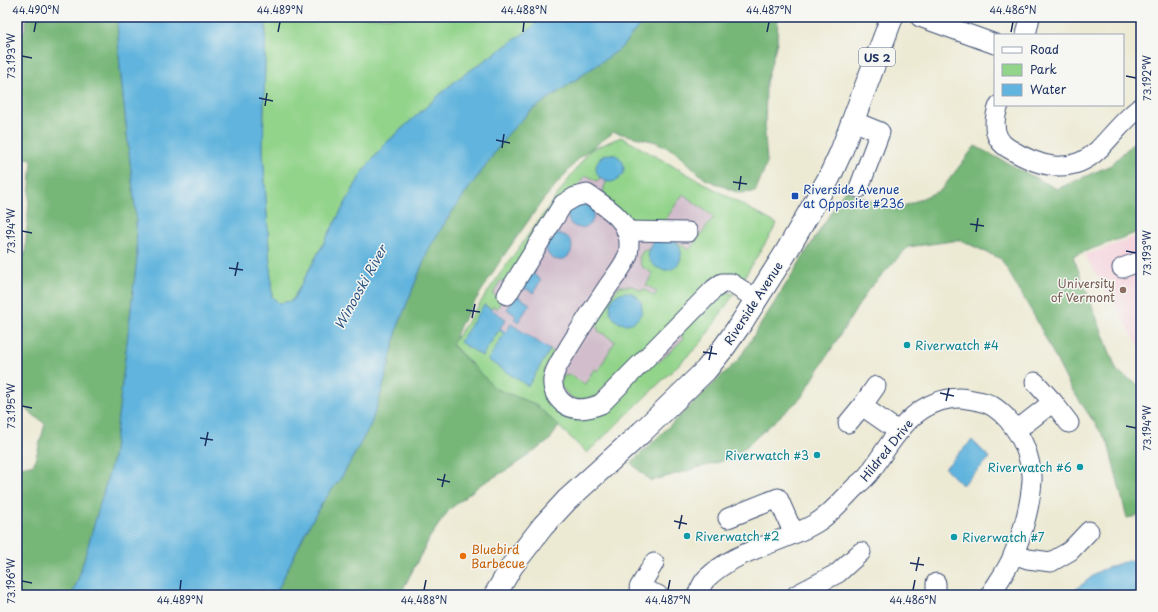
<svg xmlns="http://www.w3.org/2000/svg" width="1158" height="612" font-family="'Playpen Sans',sans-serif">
	<rect width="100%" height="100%" fill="#f6f6f2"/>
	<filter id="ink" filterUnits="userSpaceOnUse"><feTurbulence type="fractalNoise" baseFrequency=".025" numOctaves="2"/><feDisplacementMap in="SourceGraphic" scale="8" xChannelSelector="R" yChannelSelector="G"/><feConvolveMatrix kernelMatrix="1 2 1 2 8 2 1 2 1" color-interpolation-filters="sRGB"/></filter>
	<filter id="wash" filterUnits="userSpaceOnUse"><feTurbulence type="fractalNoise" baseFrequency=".012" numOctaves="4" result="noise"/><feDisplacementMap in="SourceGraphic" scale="16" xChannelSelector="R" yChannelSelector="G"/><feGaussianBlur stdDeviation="0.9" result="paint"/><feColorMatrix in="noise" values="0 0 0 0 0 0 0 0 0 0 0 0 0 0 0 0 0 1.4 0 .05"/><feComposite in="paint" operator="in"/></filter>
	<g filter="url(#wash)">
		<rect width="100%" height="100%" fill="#edead4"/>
		<g fill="#f5cfda">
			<path d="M 17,17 L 27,17 L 24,32 L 17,31 Z"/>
			<path d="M 1141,235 L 1141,349 L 1085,255 Z"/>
		</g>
		<path fill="#d1bdcb" d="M 621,137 L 777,224 L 672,372 L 559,426 L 452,344 L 502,271 L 590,150 Z"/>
		<g fill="#93d48b" stroke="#578274">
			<path d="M 266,17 L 542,17 L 530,29 L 455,81 L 386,143 L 363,171 L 292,301 L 279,303 L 272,297 L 263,150 Z"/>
			<path d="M 621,137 L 777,224 L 742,281 L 735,277 L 595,396 C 576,403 571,400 560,385 L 563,376 L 570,375 L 585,384 L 594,369 L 598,371 L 615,341 L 597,330 L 599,328 L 592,324 L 619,286 L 633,286 L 641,291 L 644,289 L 654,296 L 657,292 L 646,285 L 653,274 L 641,266 L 639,258 L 643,251 L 649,249 L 648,255 L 663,270 C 672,270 677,266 681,259 L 674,240 L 689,250 L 714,217 L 683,194 L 666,219 L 673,225 L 633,224 L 603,198 L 604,187 L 607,181 L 611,181 L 624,171 L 623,163 L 600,159 L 597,168 L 601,177 L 597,181 L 586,175 L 508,281 L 500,281 L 493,294 L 501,301 L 497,309 L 493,306 L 491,309 L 484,305 L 482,356 L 499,330 L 505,334 L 527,386 L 550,350 L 554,352 L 545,369 L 544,380 L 570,413 L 654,359 L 658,363 L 683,339 L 680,333 L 723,291 L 734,294 L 701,343 L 587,453 L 535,404 L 496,389 L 452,344 L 502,271 L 590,150 Z"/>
		</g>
		<g fill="#76b677" stroke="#48726a">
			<path d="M 27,17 L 117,17 L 120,68 L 136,217 L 137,259 L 113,459 L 79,577 L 72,595 L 17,595 L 17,468 L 34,464 L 45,424 L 17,402 L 17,255 L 25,255 L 32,159 L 17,157 L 17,31 L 24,32 Z"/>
			<path d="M 646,17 L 778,17 L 777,42 L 766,83 L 765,136 L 767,163 L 755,192 L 739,193 L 705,179 L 676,152 L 656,142 L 614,132 L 580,157 L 543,200 L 500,261 L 461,324 L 452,345 L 496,389 L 535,404 L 559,426 L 549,441 L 510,468 L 480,485 L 449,510 L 430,537 L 400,595 L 275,595 L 305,533 L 322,503 L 343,475 L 371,424 L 383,387 L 398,326 L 428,250 L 449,216 L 508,134 L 529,112 L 620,49 Z"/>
			<path d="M 1141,135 L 1141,231 L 1073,256 L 1117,371 L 1141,387 L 1141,515 L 1127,518 L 1108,443 L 1069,385 L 1036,319 L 1001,259 L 960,240 L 908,247 L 868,290 L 801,398 L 733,458 L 651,481 L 631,463 L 739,359 L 845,190 L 895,210 L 941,190 L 975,146 L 1057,189 L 1111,165 Z"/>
		</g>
		<g fill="#61b4dd" stroke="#3e729e">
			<path d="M 117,17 L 266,17 L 263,150 L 272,297 L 279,303 L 292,301 L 363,171 L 386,143 L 455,81 L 530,29 L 542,17 L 646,17 L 620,49 L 529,112 L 508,134 L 449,216 L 428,250 L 398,326 L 383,387 L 371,424 L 343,475 L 322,503 L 305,533 L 275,595 L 72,595 L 79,577 L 113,459 L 137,259 L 136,217 L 120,68 Z"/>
			<circle cx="610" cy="168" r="14"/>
			<path d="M 583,201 L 593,209 C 599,233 563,235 568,209 Z"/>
			<circle cx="559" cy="247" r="13"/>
			<path d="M 655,240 L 674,240 C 679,245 682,250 681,257 C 675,284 632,264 655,240 Z"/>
			<path d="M 532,268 L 536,271 L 533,274 L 541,280 L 533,293 L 525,288 L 523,291 L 519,288 Z"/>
			<circle cx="626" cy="308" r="16"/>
			<path d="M 516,295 L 530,304 L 518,322 L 514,319 L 516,316 L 507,309 Z"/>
			<path d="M 484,305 L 506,319 L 500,328 L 506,332 L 511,324 L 550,350 L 528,386 L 488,360 L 504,334 L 499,330 L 482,356 L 460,342 Z"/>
			<path d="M 972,440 L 990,458 L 962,485 L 945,468 Z"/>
			<path d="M 1129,560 L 1141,563 L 1141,595 L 1069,595 L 1099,571 Z"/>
		</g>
	</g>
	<g filter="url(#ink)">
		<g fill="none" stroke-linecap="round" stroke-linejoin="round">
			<g stroke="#3a4b70" stroke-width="21">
				<g id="minor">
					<path d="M 920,17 L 995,44"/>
					<path d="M 1026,35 L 1030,17"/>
					<path d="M 999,105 C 993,121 992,138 1008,148 C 1037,166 1070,177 1098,150 C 1112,136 1124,119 1141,107"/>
					<path d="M 853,121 L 880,132 L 859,188"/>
					<path d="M 626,231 L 688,232"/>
					<path d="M 1122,268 L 1141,261"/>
					<path d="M 507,295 L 563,204 L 575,197 L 587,194 C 603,205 629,219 629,242 C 629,247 629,254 627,257 C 623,267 613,279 607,288 C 593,309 579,330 566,352 C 561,360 554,370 553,379 C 552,389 556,397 563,403 C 574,412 589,409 601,404 L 714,289 L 722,283 L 731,283 L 756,299"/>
					<path d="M 1035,382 L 1053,402"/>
					<path d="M 862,406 L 876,386"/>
					<path d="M 848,423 L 862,406 L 898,431"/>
					<path d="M 1015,429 L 1026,423 L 1053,402 L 1069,423"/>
					<path d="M 728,518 L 778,498 L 789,523 L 796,532"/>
					<path d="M 1014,554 L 1028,559 L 1051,562 L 1070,551 L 1089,531"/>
					<path d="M 654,563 L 639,588 L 658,595"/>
					<path d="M 936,583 L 936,593 L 938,595"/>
					<path d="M 697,595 C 700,590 702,583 706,579 C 736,549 781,544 816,523 C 830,515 844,498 856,486 C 861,482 867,477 871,471 C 894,438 913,399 960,398 C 965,398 972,400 978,401 C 1001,404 1020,432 1027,453 C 1029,461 1033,472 1032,480 C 1031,502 1023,533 1014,553 C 1009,568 998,582 990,595"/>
					<path d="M 796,595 L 838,573 L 861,552"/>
				</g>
			</g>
			<g stroke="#3a4b70" stroke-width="24">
				<path id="major" d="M 495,595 L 512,566 L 543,526 L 567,500 L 643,431 L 706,370 L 725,346 L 742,322 L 785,254 L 829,178 L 841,152 L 892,17"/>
			</g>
			<use href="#minor" stroke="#fff" stroke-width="19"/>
			<use href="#major" stroke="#fff" stroke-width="22"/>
		</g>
	</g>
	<path fill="none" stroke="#1b2f5e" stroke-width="1.5" d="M 34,32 L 36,22M 278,32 L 280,22M 523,32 L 524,22M 767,32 L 769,22M 1011,32 L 1013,22M 22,56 L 32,58M 1126,76 L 1136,78M 259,98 L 273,101M 265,106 L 267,93M 496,140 L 510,143M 502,148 L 504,134M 733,182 L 747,184M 739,190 L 741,176M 970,224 L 984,226M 22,231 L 32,233M 976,232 L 978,218M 1126,251 L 1136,253M 229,268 L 243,270M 235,276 L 238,262M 466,310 L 480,312M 472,318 L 475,304M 703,352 L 717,354M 709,360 L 712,346M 940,393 L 954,396M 946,401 L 949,388M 22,406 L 32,408M 1126,426 L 1136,428M 200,438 L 213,440M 205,446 L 208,432M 437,479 L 450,482M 442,487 L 445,474M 674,521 L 687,524M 679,529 L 682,515M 910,563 L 924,565M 916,571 L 919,557M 22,581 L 32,583M 180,590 L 181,580M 424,590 L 426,580M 668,590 L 670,580M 913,590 L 915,580"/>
	<rect fill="#1a4fb4" stroke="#f6f6f2" stroke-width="1.5" x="791" y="192" width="8" height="8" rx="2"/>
	<circle fill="#8d6e63" stroke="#f6f6f2" stroke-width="1.5" cx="1123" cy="290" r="4"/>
	<g fill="#0f9aa8" stroke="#f6f6f2" stroke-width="1.5">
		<circle cx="907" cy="345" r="4"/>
		<circle cx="817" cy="455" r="4"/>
		<circle cx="1080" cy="467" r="4"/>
		<circle cx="687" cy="536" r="4"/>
		<circle cx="954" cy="537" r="4"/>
	</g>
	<circle fill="#e8710a" stroke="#f6f6f2" stroke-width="1.5" cx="463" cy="556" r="4"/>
	<g text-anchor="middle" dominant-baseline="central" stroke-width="3" stroke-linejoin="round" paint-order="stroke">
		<rect fill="#f6f6f2" stroke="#5d6b8a" stroke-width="1" x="859" y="48" width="36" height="18" rx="3"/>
		<g font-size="11" font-weight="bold" fill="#1b2f5e">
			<text x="877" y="57">US 2</text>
		</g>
		<g font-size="12" fill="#164399" stroke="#f6f6f2" text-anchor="start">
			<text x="803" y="189">Riverside Avenue<tspan x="803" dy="14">at Opposite #236</tspan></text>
		</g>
		<g font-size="12" fill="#785e54" stroke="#f6f6f2" text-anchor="end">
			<text x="1115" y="283">University<tspan x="1115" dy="14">of Vermont</tspan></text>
		</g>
		<g font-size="12" fill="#1b2f5e" stroke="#f6f6f2">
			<text transform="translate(753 303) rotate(-57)">Riverside Avenue</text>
			<text transform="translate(886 450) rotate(-51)">Hildred Drive</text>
		</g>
		<g font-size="12" fill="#0d838f" stroke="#f6f6f2" text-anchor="start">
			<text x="915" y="345">Riverwatch #4</text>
			<text x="809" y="455" text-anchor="end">Riverwatch #3</text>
			<text x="1072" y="467" text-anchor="end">Riverwatch #6</text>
			<text x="695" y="536">Riverwatch #2</text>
			<text x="962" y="537">Riverwatch #7</text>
		</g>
		<g font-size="12" fill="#c56008" stroke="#f6f6f2" text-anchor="start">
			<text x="471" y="549">Bluebird<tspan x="471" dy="14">Barbecue</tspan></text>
		</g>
		<g font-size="13" font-style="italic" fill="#305784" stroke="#f6f6f2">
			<text transform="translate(360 287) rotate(-61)">Winooski River</text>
		</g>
	</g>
	<rect width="1158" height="612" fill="none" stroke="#f6f6f2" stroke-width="44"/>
	<rect x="994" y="34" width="130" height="72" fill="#f6f6f2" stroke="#9ea6b7"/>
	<rect x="1002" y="47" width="20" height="6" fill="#ffffff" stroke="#9ea6b7"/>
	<text x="1030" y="54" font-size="12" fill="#1b2f5e">Road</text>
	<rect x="1002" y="64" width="20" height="12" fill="#93d48b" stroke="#9ea6b7"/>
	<text x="1030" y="74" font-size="12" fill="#1b2f5e">Park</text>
	<rect x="1002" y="84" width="20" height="12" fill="#61b4dd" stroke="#9ea6b7"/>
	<text x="1030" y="94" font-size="12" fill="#1b2f5e">Water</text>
	<rect x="22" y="22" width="1114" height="568" fill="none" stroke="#1b2f5e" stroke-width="1.5"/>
	<g font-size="10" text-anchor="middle" fill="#1b2f5e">
		<text x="36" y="14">44.490°N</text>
		<text x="280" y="14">44.489°N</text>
		<text x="524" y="14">44.488°N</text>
		<text x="769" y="14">44.487°N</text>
		<text x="1013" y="14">44.486°N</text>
		<text transform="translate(11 56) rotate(-90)" y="4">73.193°W</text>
		<text transform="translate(1147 78) rotate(-90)" y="4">73.192°W</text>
		<text transform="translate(11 231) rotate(-90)" y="4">73.194°W</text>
		<text transform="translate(1147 253) rotate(-90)" y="4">73.193°W</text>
		<text transform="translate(11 406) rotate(-90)" y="4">73.195°W</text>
		<text transform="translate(1147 428) rotate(-90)" y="4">73.194°W</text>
		<text transform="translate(11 581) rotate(-90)" y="4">73.196°W</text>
		<text x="180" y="604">44.489°N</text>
		<text x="424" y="604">44.488°N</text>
		<text x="668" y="604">44.487°N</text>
		<text x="913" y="604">44.486°N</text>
	</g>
</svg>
